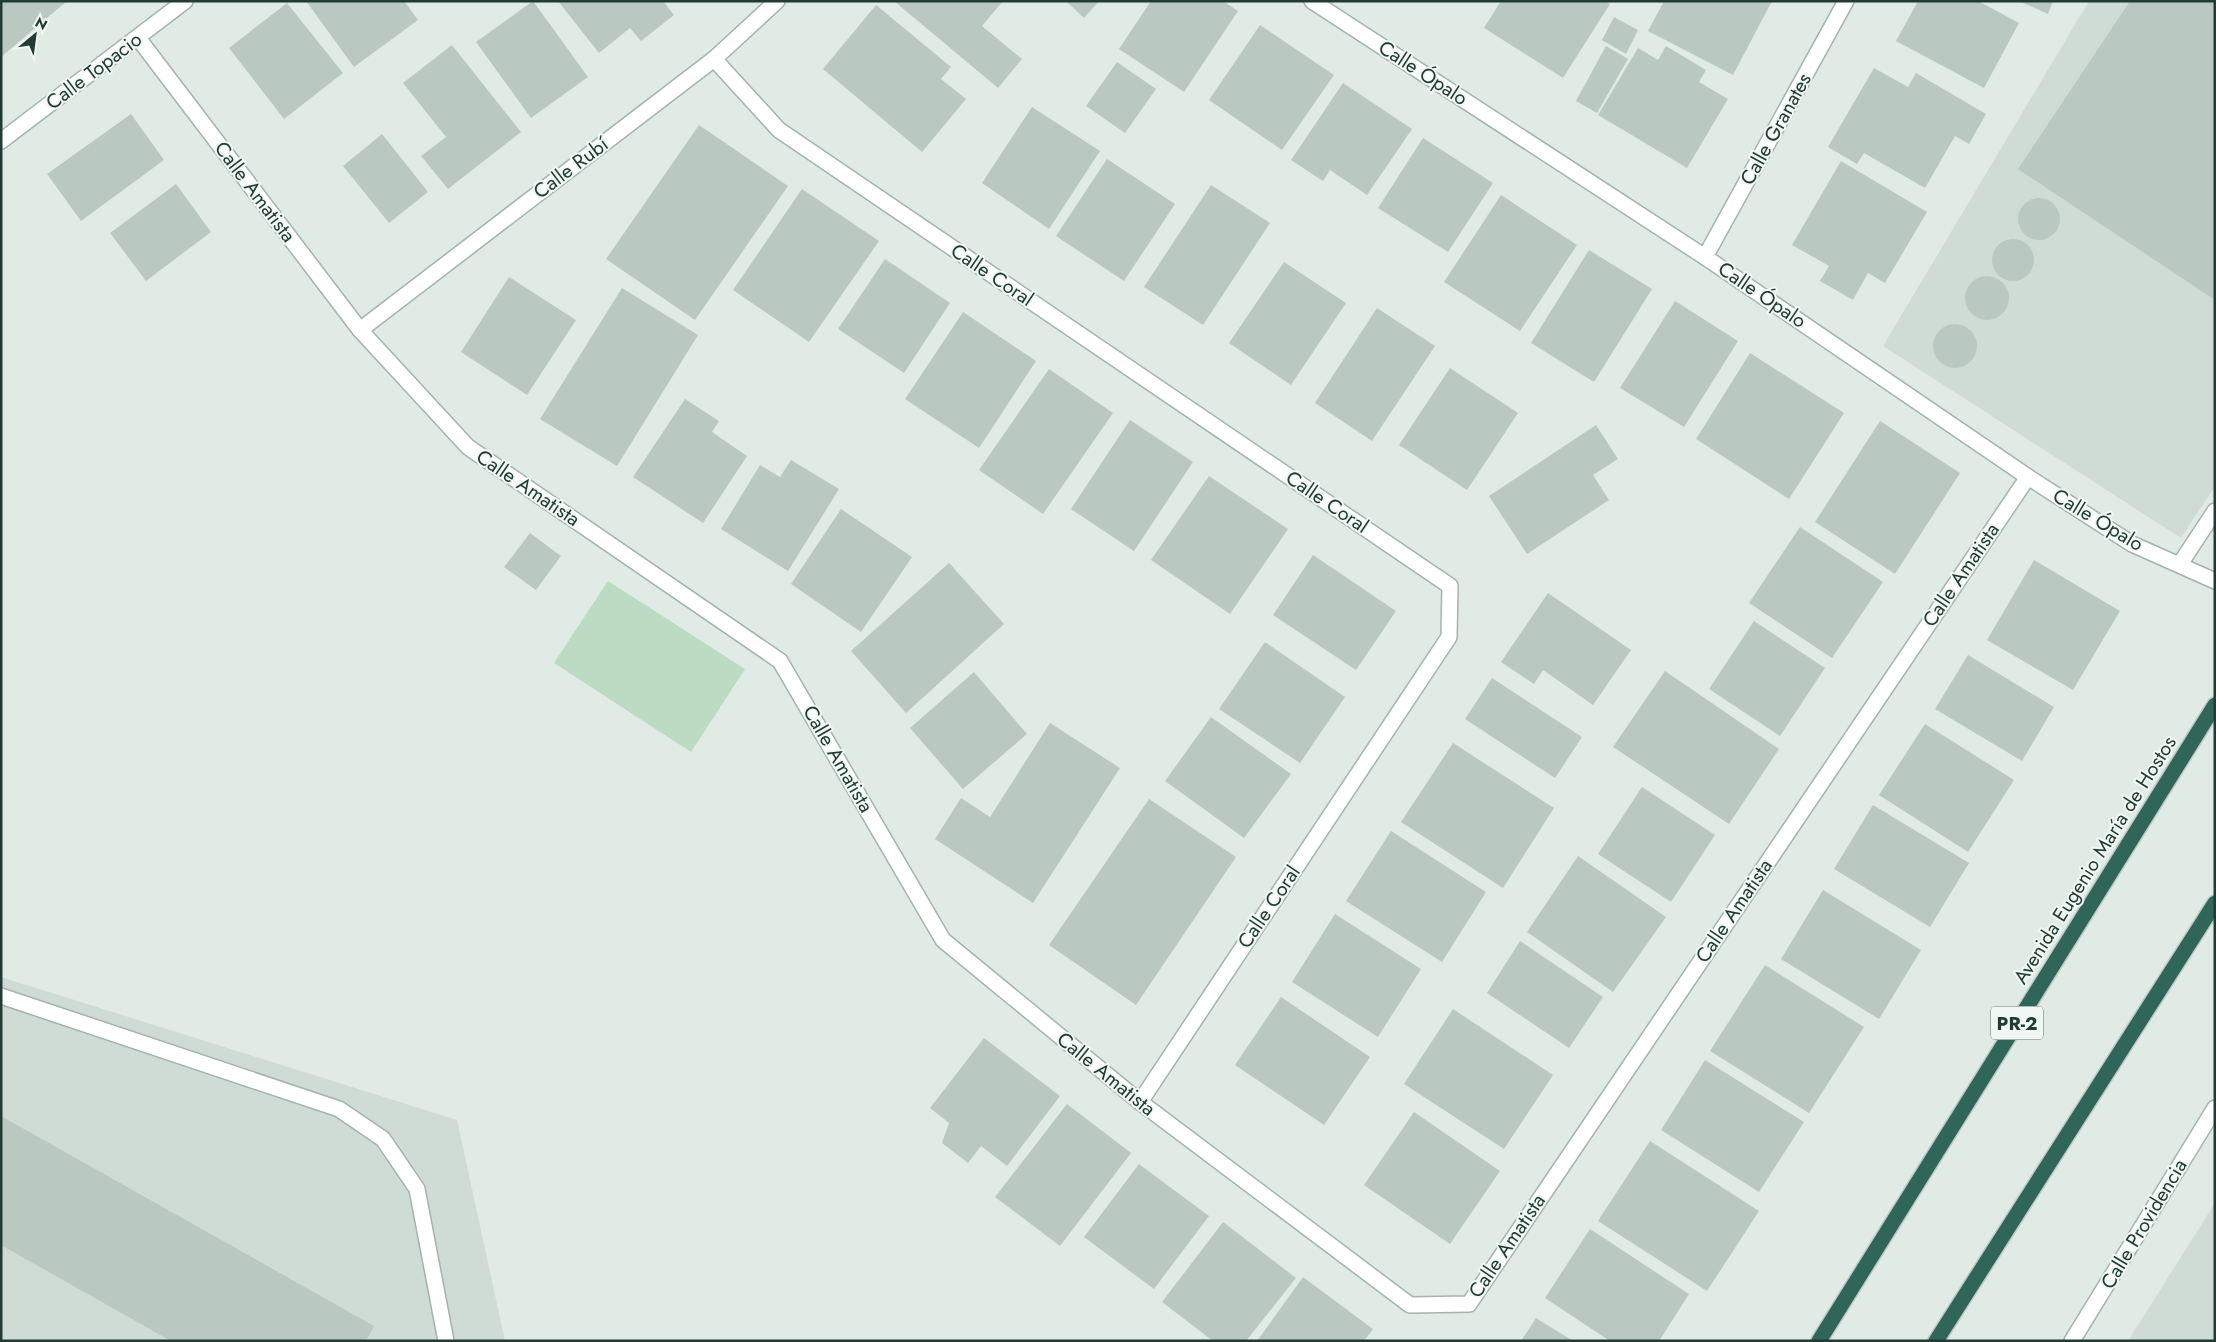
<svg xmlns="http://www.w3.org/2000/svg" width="2216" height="1342" font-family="Jost,sans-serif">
	<rect width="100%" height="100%" fill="#e1ebe6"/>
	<g fill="#cfdbd5">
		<path d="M 2089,1 L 2215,1 L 2215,486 L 2181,538 L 1883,346 Z"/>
		<path d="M 1,977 L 457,1120 L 505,1341 L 1,1341 Z"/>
		<path d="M 2215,1203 L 2215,1341 L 2129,1341 L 2133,1333 Z"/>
	</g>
	<path fill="#bbdbc3" d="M 608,581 L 745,669 L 691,752 L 554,663 Z"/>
	<g fill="#bac8c2">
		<path d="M 1,1 L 67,1 L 1,57 Z"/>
		<path d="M 306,1 L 404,1 L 418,20 L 354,67 Z"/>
		<path d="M 533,1 L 588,77 L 531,118 L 476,42 Z"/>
		<path d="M 558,1 L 663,1 L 674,15 L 641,41 L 630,28 L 599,53 Z"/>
		<path d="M 894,1 L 1003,1 L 982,26 L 1022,59 L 998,88 Z"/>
		<path d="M 1066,1 L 1099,1 L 1084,18 Z"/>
		<path d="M 1151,1 L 1223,1 L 1238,11 L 1184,92 L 1119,49 Z"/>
		<path d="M 1501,1 L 1606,1 L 1610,4 L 1563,78 L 1484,28 Z"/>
		<path d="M 1664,1 L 1772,1 L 1733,75 L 1648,31 Z"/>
		<path d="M 1918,1 L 1978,1 L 2019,23 L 1984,88 L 1896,41 Z"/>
		<path d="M 2019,1 L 2053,1 L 2048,14 Z"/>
		<path d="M 2130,1 L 2215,1 L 2215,300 L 2018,169 Z"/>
		<path d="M 287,3 L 343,73 L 284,119 L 229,48 Z"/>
		<path d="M 876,5 L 951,67 L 941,79 L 966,99 L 922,152 L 823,69 Z"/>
		<path d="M 1614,17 L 1638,30 L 1626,54 L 1602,40 Z"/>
		<path d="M 1260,25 L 1334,75 L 1282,150 L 1209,100 Z"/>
		<path d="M 452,45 L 521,132 L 448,189 L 421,156 L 446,137 L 403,83 Z"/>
		<path d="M 1606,46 L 1628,59 L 1597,113 L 1576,101 Z"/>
		<path d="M 1666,46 L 1706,70 L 1699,82 L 1728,99 L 1687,168 L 1598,115 L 1638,48 L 1658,60 Z"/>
		<path d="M 1117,62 L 1156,89 L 1125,133 L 1086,106 Z"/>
		<path d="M 1874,68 L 1908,87 L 1916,73 L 1986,114 L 1969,144 L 1955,136 L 1925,188 L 1864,153 L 1857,164 L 1828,147 Z"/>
		<path d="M 1343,83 L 1412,129 L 1367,195 L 1330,170 L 1323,181 L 1291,160 Z"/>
		<path d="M 1032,107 L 1100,151 L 1049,229 L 982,183 Z"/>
		<path d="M 131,114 L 164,160 L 81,221 L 47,174 Z"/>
		<path d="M 699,125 L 788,186 L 695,320 L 606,259 Z"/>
		<path d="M 382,134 L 428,192 L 389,223 L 343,166 Z"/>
		<path d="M 1423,138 L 1493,183 L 1448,252 L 1378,208 Z"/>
		<path d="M 1107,159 L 1175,204 L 1124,281 L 1056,236 Z"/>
		<path d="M 1841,161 L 1927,212 L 1885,283 L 1868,273 L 1853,300 L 1820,281 L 1829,266 L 1792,245 Z"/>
		<path d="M 176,184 L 211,232 L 146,281 L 110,233 Z"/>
		<path d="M 1211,185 L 1270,223 L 1203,325 L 1144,287 Z"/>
		<path d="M 802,189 L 879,241 L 809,342 L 733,290 Z"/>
		<path d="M 1501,195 L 1577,245 L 1520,331 L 1444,282 Z"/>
		<circle cx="2039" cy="219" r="21"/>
		<circle cx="2013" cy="260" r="21"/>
		<path d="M 1589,250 L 1652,289 L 1594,382 L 1531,343 Z"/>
		<path d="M 885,259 L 950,303 L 904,373 L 838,329 Z"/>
		<path d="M 1284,262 L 1346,303 L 1291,385 L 1229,343 Z"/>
		<circle cx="1987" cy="298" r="22"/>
		<path d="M 509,277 L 576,320 L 527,395 L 461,352 Z"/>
		<path d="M 622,288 L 698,335 L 617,466 L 540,419 Z"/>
		<path d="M 1675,301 L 1738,341 L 1684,427 L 1620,388 Z"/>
		<path d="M 1377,308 L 1435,346 L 1372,441 L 1315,403 Z"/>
		<path d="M 963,312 L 1036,361 L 979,448 L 905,399 Z"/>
		<circle cx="1955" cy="346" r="22"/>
		<path d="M 1750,353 L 1844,413 L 1789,499 L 1696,439 Z"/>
		<path d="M 1450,368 L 1518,413 L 1467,490 L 1399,445 Z"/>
		<path d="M 1049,369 L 1113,413 L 1043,514 L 979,470 Z"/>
		<path d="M 685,399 L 719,421 L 712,432 L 747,456 L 703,523 L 633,477 Z"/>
		<path d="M 1130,420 L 1193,462 L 1134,551 L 1071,509 Z"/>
		<path d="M 1880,421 L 1960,473 L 1895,574 L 1815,522 Z"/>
		<path d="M 1596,425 L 1618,459 L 1593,475 L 1609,500 L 1527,554 L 1489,496 Z"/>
		<path d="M 791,460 L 839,489 L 788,571 L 721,529 L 760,465 L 780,477 Z"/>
		<path d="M 1209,476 L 1288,529 L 1230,614 L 1151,560 Z"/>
		<path d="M 841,509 L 912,557 L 861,632 L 791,584 Z"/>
		<path d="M 1800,527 L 1883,582 L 1832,658 L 1749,603 Z"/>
		<path d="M 530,533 L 561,556 L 536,590 L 504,567 Z"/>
		<path d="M 1313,555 L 1396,611 L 1356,670 L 1273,615 Z"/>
		<path d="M 2034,560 L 2120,611 L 2073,690 L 1987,640 Z"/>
		<path d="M 949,563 L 1004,624 L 906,713 L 851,651 Z"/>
		<path d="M 1548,593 L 1631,650 L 1593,705 L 1543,670 L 1534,684 L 1501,662 Z"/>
		<path d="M 1754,621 L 1825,668 L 1780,736 L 1709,689 Z"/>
		<path d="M 1265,642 L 1345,697 L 1300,763 L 1219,709 Z"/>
		<path d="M 1968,655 L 2054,707 L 2022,761 L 1935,709 Z"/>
		<path d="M 1665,671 L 1779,749 L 1729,824 L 1613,747 Z"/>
		<path d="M 974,672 L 1027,734 L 963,789 L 910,728 Z"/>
		<path d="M 1492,678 L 1582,737 L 1555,778 L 1465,719 Z"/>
		<path d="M 1211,717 L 1291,774 L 1244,838 L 1165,781 Z"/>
		<path d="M 1050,723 L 1120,768 L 1033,903 L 935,839 L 961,798 L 990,817 Z"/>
		<path d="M 1925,724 L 2014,780 L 1968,852 L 1879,795 Z"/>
		<path d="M 1453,743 L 1554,808 L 1503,888 L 1401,822 Z"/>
		<path d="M 1642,787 L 1715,835 L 1671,902 L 1598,854 Z"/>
		<path d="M 1149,799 L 1236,857 L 1136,1005 L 1049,945 Z"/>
		<path d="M 1873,805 L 1969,863 L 1930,927 L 1834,869 Z"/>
		<path d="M 1391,831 L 1486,892 L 1442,962 L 1346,901 Z"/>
		<path d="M 1578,856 L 1666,917 L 1613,992 L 1527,932 Z"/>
		<path d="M 1823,890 L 1921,950 L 1879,1019 L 1781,959 Z"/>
		<path d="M 1335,914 L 1421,969 L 1378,1037 L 1292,982 Z"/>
		<path d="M 1520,941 L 1603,997 L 1569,1048 L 1487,993 Z"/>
		<path d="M 1765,965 L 1864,1027 L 1809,1113 L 1710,1051 Z"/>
		<path d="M 1281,997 L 1370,1057 L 1324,1125 L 1235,1065 Z"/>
		<path d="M 1453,1009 L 1553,1075 L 1504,1149 L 1404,1084 Z"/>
		<path d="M 984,1038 L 1060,1096 L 1007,1166 L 981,1146 L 968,1163 L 942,1143 L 949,1123 L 930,1108 Z"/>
		<path d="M 1705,1060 L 1804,1122 L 1759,1192 L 1661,1130 Z"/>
		<path d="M 1067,1104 L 1131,1153 L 1060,1246 L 995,1197 Z"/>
		<path d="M 1414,1112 L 1500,1171 L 1450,1244 L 1364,1185 Z"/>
		<path d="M 1,1116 L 374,1326 L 366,1341 L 171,1341 L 1,1245 Z"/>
		<path d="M 1650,1141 L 1759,1211 L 1707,1291 L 1598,1221 Z"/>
		<path d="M 1139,1164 L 1209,1216 L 1154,1289 L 1084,1237 Z"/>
		<path d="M 1223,1222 L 1296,1278 L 1246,1341 L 1213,1341 L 1162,1302 Z"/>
		<path d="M 1590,1229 L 1689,1294 L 1659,1341 L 1610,1341 L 1545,1298 Z"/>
		<path d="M 1303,1277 L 1373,1329 L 1364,1341 L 1257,1341 Z"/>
		<path d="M 1536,1318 L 1573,1341 L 1521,1341 Z"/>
	</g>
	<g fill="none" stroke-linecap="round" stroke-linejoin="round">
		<g stroke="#a4b3ad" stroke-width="18">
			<path id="lane" d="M 1,996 L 339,1109 L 383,1139 L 417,1189 L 446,1341"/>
		</g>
		<g stroke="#a4b3ad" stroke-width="18">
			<g id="street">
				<path d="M 1312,1 L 1705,257 L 2028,477 L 2132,544 L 2215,581"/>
				<path d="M 138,38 L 360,330 L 468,447 L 780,661 L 943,940 L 1140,1102 L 1410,1305 L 1469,1304 L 2028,477"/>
				<path d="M 714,59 L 779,130 L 1450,586 L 1449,637 L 1140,1102"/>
				<path d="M 1,141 L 185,1"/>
				<path d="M 1705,257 L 1846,1"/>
				<path d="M 360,330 L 714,59 L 777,1"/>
				<path d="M 2180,564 L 2215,511"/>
				<path d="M 2072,1341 L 2215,1108"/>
			</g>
		</g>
		<g stroke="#c1c8c6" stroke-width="18">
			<g id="highway">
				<path d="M 1819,1341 L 2215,705"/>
				<path d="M 1936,1341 L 2215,903"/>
			</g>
		</g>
		<use href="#lane" stroke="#fff" stroke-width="15"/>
		<use href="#street" stroke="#fff" stroke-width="15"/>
		<use href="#highway" stroke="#30655a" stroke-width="15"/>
	</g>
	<g text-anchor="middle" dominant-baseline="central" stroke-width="4" stroke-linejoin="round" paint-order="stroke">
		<rect fill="#f1f8f4" stroke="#60746e" stroke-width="1" x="1991" y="1006.5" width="52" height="33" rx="4"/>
		<g font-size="19" font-weight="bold" fill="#223b34">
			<text x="2017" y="1023">PR-2</text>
		</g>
		<g font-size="20" fill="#223b34" stroke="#f1f8f4">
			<text transform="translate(94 71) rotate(-37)">Calle Topacio</text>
			<text transform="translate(1423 73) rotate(33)">Calle Ópalo</text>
			<text transform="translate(1776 129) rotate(-61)">Calle Granates</text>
			<text transform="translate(571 168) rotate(-37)">Calle Rubí</text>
			<text transform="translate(255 192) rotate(53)">Calle Amatista</text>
			<text transform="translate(992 275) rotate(34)">Calle Coral</text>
			<text transform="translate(1762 295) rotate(34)">Calle Ópalo</text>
			<text transform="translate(528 488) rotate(34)">Calle Amatista</text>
			<text transform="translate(1327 502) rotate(34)">Calle Coral</text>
			<text transform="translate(2098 520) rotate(31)">Calle Ópalo</text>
			<text transform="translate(1961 575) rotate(-56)">Calle Amatista</text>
			<text transform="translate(838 759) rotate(60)">Calle Amatista</text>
			<text transform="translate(2095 860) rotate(-58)">Avenida Eugenio María de Hostos</text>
			<text transform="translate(1269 907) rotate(-56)">Calle Coral</text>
			<text transform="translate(1734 911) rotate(-56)">Calle Amatista</text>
			<text transform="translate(1106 1074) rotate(39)">Calle Amatista</text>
			<text transform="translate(2144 1224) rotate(-59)">Calle Providencia</text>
			<text transform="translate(1507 1246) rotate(-56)">Calle Amatista</text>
		</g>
	</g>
	<rect width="2216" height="1342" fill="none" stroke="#223b34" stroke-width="5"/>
	<g transform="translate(35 35) rotate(29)" stroke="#f1f8f4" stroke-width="4" paint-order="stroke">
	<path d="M0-4L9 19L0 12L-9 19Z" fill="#223b34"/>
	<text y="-8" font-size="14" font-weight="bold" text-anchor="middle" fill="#223b34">N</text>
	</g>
</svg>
